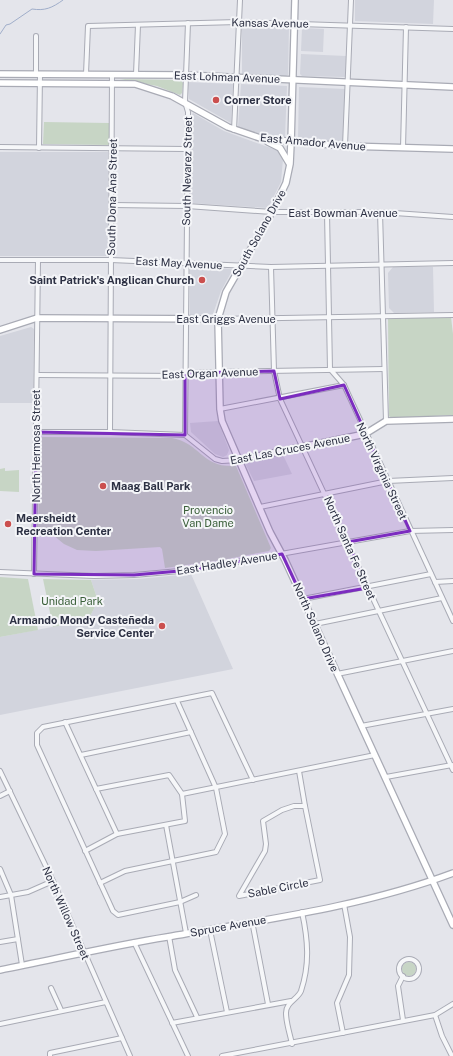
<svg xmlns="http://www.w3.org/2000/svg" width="453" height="1056" font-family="'Public Sans',sans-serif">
	<rect width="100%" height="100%" fill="#e4e5eb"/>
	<g fill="#d2d4dd">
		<path d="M 355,0 L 434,0 L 433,24 L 355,21 Z"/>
		<path d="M 242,28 L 243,26 L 289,27 L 288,75 L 284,77 L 242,74 Z"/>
		<path d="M 302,28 L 324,29 L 323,52 L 301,51 Z"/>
		<path d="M 301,54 L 346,56 L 345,77 L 302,76 L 300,74 Z"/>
		<path d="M 188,82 L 233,84 L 231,123 L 189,99 Z"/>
		<path d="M 241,84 L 287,86 L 285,138 L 259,134 L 238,127 Z"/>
		<path d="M 299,87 L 345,89 L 343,142 L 298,138 Z"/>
		<path d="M 193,113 L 224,131 L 279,151 L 283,159 L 281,182 L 268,208 L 190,203 L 191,116 Z"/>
		<rect x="0" y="152" width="108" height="104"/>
		<path d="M 190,267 L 233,269 L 221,291 L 213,314 L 190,315 Z"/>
		<path d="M 393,267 L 433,267 L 434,312 L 394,313 L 389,308 L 388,273 Z"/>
		<path d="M 31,327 L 34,329 L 33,403 L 0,403 L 0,336 Z"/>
		<path d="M 218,421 L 229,450 L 227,455 L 223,457 L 215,454 L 191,432 L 190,423 Z"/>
		<path d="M 283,455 L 292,474 L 254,481 L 246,465 L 247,462 Z"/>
		<path d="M 191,574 L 233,669 L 0,715 L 0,637 L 88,620 L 98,601 L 91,580 L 138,579 Z"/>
	</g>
	<g fill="#c7d5c5">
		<path d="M 120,79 L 181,80 L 183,83 L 182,93 L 180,95 L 157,86 Z"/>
		<path d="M 44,122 L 109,123 L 109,145 L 43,144 Z"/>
		<path d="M 451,317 L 453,334 L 453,415 L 392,418 L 389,416 L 388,318 Z"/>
		<path d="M 40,437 L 172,438 C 202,444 201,468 236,466 L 271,548 L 269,551 L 222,560 L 165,568 L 162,549 L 160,547 L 96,551 L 77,550 L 64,544 L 53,535 L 38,534 Z"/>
		<path d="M 5,468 L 5,471 L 19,470 L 19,492 L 0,491 L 0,469 Z"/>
		<path d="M 0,577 L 28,579 L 38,630 L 0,637 Z"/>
		<path d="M 43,579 L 91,580 L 98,601 L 88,620 L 53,627 Z"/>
		<circle cx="409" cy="969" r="7"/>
	</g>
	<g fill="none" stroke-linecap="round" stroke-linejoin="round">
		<path stroke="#a0aeca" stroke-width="1" d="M 0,34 L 6,25 L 10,24 L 32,9 C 45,11 52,8 63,0"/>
		<g stroke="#a9abb5" stroke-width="6">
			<g id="street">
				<path d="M 36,74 L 36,36"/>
				<path d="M 86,74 L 88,26 L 238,22 L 453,29"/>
				<path d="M 136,74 L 138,25"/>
				<path d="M 234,130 L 240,0"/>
				<path d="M 345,146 L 351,0"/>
				<path d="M 0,147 L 186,149"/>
				<path d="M 39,148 L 40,75"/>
				<path d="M 403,148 L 406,27"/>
				<path d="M 112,205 L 187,206 L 272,212 L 380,212 L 453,217"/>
				<path d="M 380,212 L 386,421"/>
				<path d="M 327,213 L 330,369 L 344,385 L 453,621"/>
				<path d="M 0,260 L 111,260 L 271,267 L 453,263"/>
				<path d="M 271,267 L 274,371 L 280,399 L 453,770"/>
				<path d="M 218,319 L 453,315"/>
				<path d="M 37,375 L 185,376 L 190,373 L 219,372 L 384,369"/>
				<path d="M 220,409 L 344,385"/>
				<path d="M 36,432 L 110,432 L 185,435 L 215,459 L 222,461 L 239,460"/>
				<path d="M 110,432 L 112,75"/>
				<path d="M 185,435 L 188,112 L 185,102 L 188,23"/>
				<path d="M 260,507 L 388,481 L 453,478"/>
				<path d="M 0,572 L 94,576 L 134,575 L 191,570 L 410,531 L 453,530"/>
				<path d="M 34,574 L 38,260"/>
				<path d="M 435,582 L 453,581"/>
				<path d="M 303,599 L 431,574"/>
				<path d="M 315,624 L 442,598"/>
				<path d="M 337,674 L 453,651"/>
				<path d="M 65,722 L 117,834"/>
				<path d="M 361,726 L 453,709"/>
				<path d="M 81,755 L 191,732"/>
				<path d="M 0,771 L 53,881 L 130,1056"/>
				<path d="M 299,771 L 305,806"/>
				<path d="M 386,777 L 452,765"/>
				<path d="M 182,794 L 375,755"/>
				<path d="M 0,796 L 10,791"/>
				<path d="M 294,806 L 305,806 L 320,880 L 239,896 L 265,851 L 266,844 L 263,821 L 282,810 Z"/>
				<path d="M 166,825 L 186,933"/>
				<path d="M 85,851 L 117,834 L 185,821 L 182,794 L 169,775 L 96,789"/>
				<path d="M 0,869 L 11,895 L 22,965"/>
				<path d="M 100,883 L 125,871 L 216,852 L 225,834 L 216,788 L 177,701"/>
				<path d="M 196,895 L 180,902 L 118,915 L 113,911 L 37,745 L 37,733 L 43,727 L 212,693 L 253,780"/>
				<path d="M 0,897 L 28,892 L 53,881"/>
				<path d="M 252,921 L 268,1004"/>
				<path d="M 210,930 L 227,1012"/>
				<path d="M 169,936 L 175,970 L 197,1017"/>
				<path d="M 0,942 L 18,939"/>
				<path d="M 134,942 L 188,1056"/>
				<circle cx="409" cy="969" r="10"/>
				<path d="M 403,976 L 398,986 L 403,1020"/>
				<path d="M 51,988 L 61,1010"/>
				<path d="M 435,1015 L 442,1036 L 452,1056"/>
				<path d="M 172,1023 L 291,1001"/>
				<path d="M 0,1024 L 106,1002"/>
				<path d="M 343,1033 L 337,1003 L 349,975 L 350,937 L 344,904"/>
				<path d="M 292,1044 C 290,1034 286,1023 286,1013 C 286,1002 298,999 301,991 C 310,964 308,940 302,912"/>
				<path d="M 50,1056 L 50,1053 L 122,1038"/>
				<path d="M 222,1056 L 435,1015 L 453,1004"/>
			</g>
		</g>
		<g stroke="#a9abb5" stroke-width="8">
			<g id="secondary">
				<path d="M 295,0 L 291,143 L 290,164 L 286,183 L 272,212 L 226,292 L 218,319 L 220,409 L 222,421 L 270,532 L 285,560 L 453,925"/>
				<path d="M 0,74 L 185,75 L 453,87"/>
				<path d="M 0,83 L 135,84 L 172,96 L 228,127 L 263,139 L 345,146 L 453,149"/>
				<path d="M 268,142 L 280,148 L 289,163"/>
				<path d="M 0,330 L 37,318 L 218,319"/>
				<path d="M 239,460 L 365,434 L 386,421 L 453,419"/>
				<path d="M 0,970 C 56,959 111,946 167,937 C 262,920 362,907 453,873"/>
			</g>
		</g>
		<use href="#street" stroke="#f6f7f9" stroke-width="4"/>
		<use href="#secondary" stroke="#fff" stroke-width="5.5"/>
	</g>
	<path fill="#7b2cbf" fill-opacity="0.2" stroke="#7b2cbf" stroke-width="3" stroke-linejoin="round" d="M 274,371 L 280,399 L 344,385 L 410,531 L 348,542 L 367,588 L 303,599 L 282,554 L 191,570 L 134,575 L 34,574 L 36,432 L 185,435 L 185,376 L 190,373 Z"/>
	<g fill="#cb4f4e" stroke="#f4f5f8" stroke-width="1.5">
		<circle cx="216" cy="100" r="4"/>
		<circle cx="202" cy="280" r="4"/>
		<circle cx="103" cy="486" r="4"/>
		<circle cx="8" cy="524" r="4"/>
		<circle cx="162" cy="626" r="4"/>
	</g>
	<g text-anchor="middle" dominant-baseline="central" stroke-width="4" stroke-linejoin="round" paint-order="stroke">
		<g font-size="11" fill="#2c3043" stroke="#f4f5f8">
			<text transform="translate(270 23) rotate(1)">Kansas Avenue</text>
			<text transform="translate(227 77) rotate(2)">East Lohman Avenue</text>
			<text transform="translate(313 142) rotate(5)">East Amador Avenue</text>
			<text transform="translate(187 171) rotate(-89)">South Nevarez Street</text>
			<text transform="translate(112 197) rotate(-89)">South Dona Ana Street</text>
			<text x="343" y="213">East Bowman Avenue</text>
			<text transform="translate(259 233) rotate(-61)">South Solano Drive</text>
			<text transform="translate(179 263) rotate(3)">East May Avenue</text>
			<text x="226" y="319">East Griggs Avenue</text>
			<text transform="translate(210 373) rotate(-2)">East Organ Avenue</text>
			<text transform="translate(36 446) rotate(-90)">North Hermosa Street</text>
			<text transform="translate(290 449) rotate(-11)">East Las Cruces Avenue</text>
			<text transform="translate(382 471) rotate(65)">North Virginia Street</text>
			<text transform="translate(350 548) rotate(66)">North Santa Fe Street</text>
			<text transform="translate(227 563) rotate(-9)">East Hadley Avenue</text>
			<text transform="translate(316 627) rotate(66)">North Solano Drive</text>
			<text transform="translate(278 888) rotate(-11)">Sable Circle</text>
			<text transform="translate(66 913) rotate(66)">North Willow Street</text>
			<text transform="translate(228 926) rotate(-10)">Spruce Avenue</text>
		</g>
		<g font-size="11" font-weight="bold" fill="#2c3043" stroke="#f4f5f8" text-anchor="start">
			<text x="224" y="100">Corner Store</text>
			<text x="194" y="280" text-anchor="end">Saint Patrick's Anglican Church</text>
			<text x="111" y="486">Maag Ball Park</text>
			<text x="16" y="518">Meersheidt<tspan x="16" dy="13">Recreation Center</tspan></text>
			<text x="154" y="620" text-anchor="end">Armando Mondy Casteñeda<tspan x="154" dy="13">Service Center</tspan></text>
		</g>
		<g font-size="11" fill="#3a5f39" stroke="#f4f5f8">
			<text x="208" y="510">Provencio<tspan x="208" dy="13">Van Dame</tspan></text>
			<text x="72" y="601">Unidad Park</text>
		</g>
	</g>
</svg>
